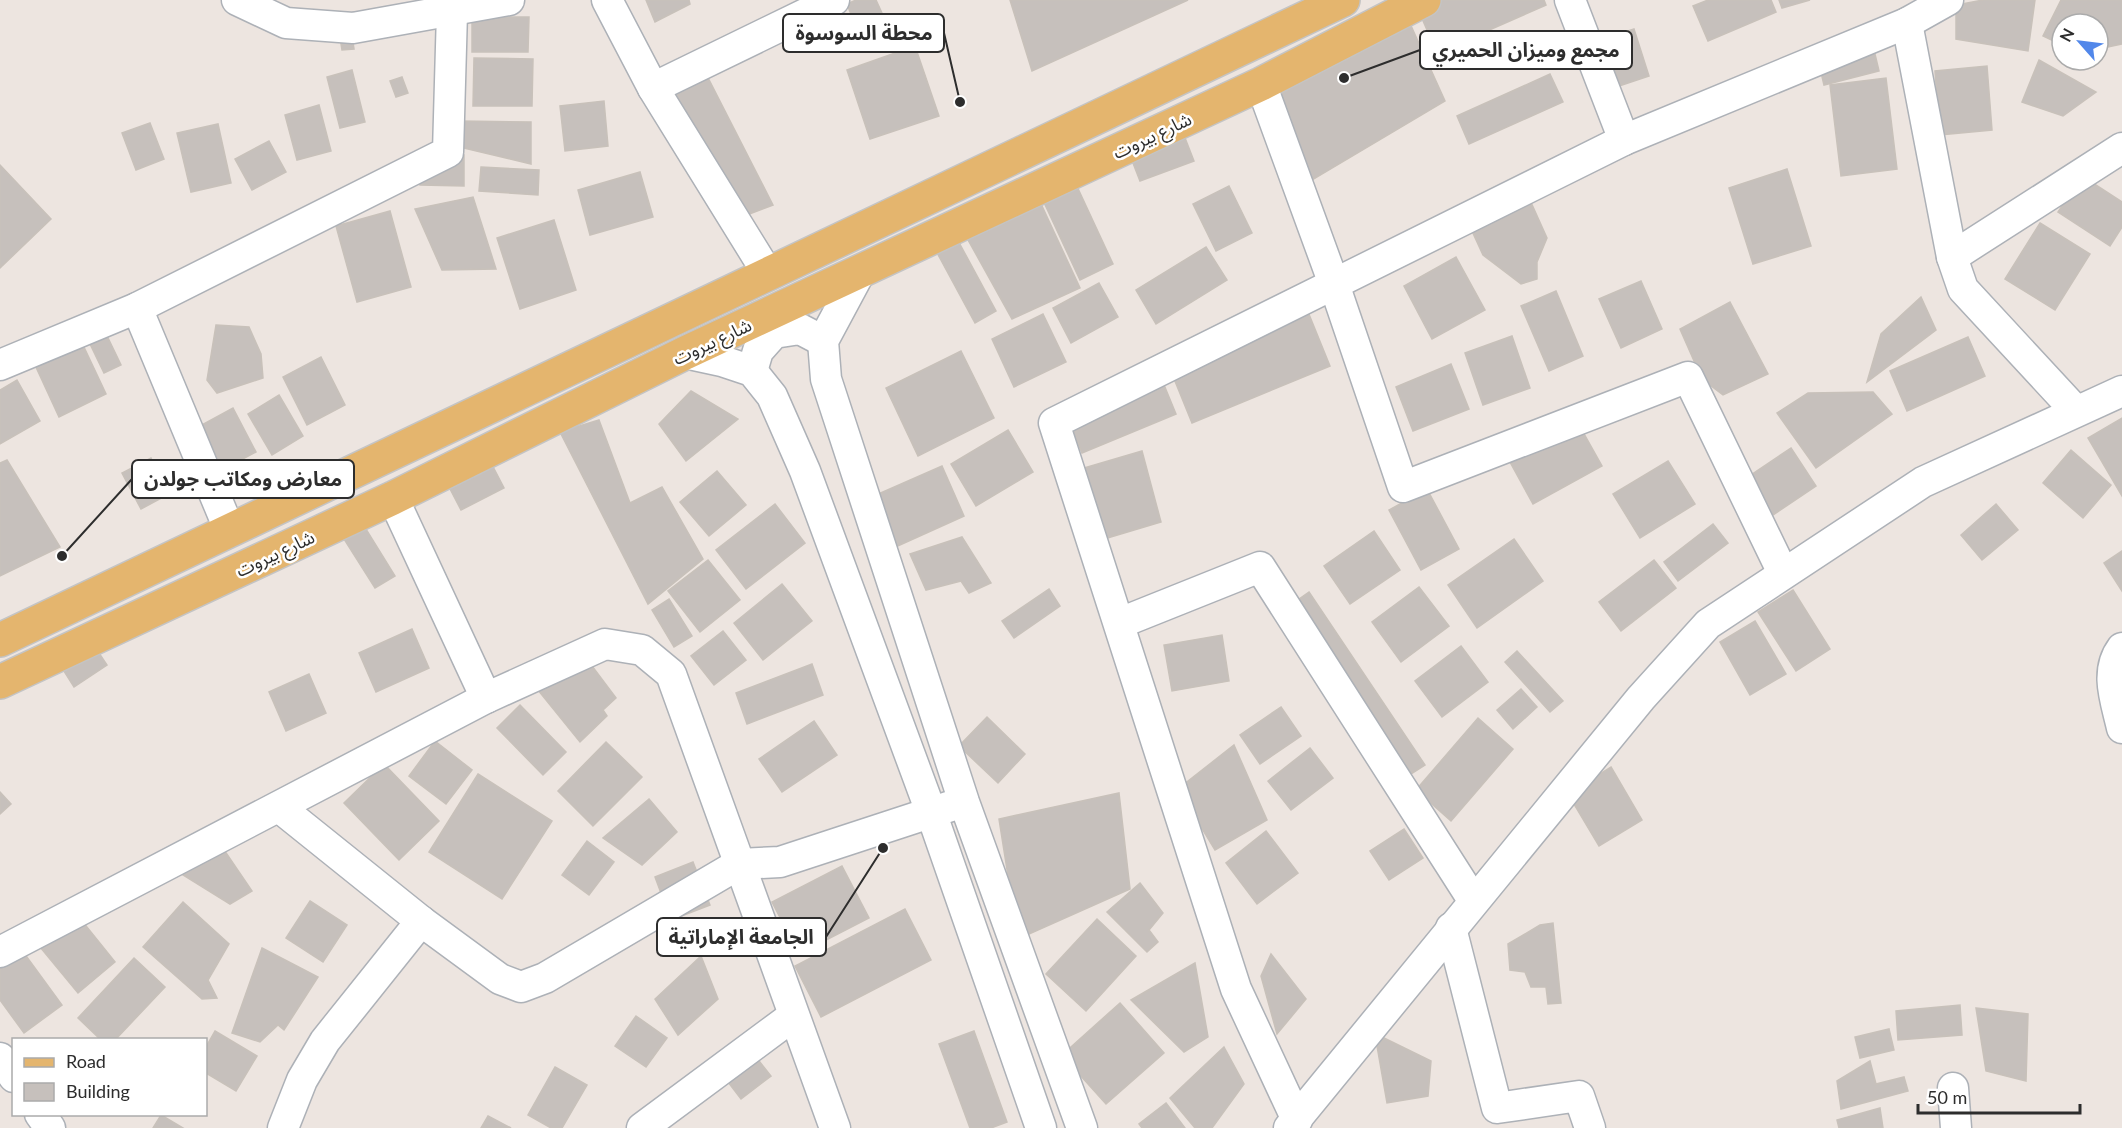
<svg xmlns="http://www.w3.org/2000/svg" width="2122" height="1128" font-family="Lato,'Noto Sans Arabic',sans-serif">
	<rect width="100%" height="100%" fill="#ede5e0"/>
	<g fill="#c6c0bc" stroke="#c8c1ba" stroke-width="1.5">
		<path d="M 646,0 L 689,0 L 690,4 L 655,22 Z"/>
		<path d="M 856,0 L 876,0 L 882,13 L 855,25 L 847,4 Z"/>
		<path d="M 1010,0 L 1188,0 L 1032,71 Z"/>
		<path d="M 1414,0 L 1544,0 L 1546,5 L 1437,53 Z"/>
		<path d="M 1708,0 L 1771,0 L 1776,12 L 1708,41 L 1693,6 Z"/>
		<path d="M 1779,0 L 1810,0 L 1782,8 Z"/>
		<path d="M 1983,0 L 2035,0 L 2028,51 L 1956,39 L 1956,5 Z"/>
		<path d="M 2061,0 L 2122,0 L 2122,44 L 2098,49 L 2098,24 L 2062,24 L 2062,45 L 2043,36 Z"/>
		<path d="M 1403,8 L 1445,101 L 1307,183 L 1278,97 L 1287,62 Z"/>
		<path d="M 472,17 L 529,17 L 528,52 L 472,52 Z"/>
		<path d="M 350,23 L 354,49 L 342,50 L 338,25 Z"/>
		<path d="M 1634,29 L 1649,76 L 1610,89 L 1595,42 Z"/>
		<path d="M 1870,33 L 1879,71 L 1824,85 L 1815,47 Z"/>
		<path d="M 915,46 L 939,116 L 870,139 L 847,70 Z"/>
		<path d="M 474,58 L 533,59 L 532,106 L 473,106 Z"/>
		<path d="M 2039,60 L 2096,92 L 2063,116 L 2022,102 Z"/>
		<path d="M 701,64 L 773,205 L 744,216 L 662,80 Z"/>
		<path d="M 1987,66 L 1992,130 L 1940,135 L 1935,71 Z"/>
		<path d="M 352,70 L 365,122 L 340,128 L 327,77 Z"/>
		<path d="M 1550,74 L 1563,102 L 1469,144 L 1457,116 Z"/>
		<path d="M 402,77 L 408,93 L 396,97 L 390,81 Z"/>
		<path d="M 1886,78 L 1897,169 L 1841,176 L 1830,85 Z"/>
		<path d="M 604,101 L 608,146 L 565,151 L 560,106 Z"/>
		<path d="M 319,105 L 331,151 L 297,160 L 285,115 Z"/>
		<path d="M 458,121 L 531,122 L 531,164 L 455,146 Z"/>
		<path d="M 150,123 L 164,159 L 136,170 L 122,133 Z"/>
		<path d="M 218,124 L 231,183 L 191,192 L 177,133 Z"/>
		<path d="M 1180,125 L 1194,161 L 1140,181 L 1126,145 Z"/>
		<path d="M 269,141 L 286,172 L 252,190 L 235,159 Z"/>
		<path d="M 420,154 L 464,155 L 464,186 L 420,185 Z"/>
		<path d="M 0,165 L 51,219 L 0,268 Z"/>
		<path d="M 481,167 L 539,170 L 538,195 L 479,191 Z"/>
		<path d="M 1068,167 L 1113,264 L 1080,280 L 1035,183 Z"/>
		<path d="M 1787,169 L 1811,246 L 1753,264 L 1729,188 Z"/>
		<path d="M 640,172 L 653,217 L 590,235 L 578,190 Z"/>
		<path d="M 2082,176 L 2122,202 L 2122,227 L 2110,246 L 2058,212 Z"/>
		<path d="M 1229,186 L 1252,233 L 1216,251 L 1193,204 Z"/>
		<path d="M 1525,189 L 1547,238 L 1537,262 L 1537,279 L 1521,284 L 1483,255 L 1467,220 Z"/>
		<path d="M 1036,193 L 1080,288 L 1012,319 L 962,229 Z"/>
		<path d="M 473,197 L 496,269 L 442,270 L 415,209 Z"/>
		<path d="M 390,211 L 411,287 L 357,302 L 336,226 Z"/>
		<path d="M 554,220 L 576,290 L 520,309 L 497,238 Z"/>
		<path d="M 2040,223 L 2090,254 L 2055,310 L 2005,279 Z"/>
		<path d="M 949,224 L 996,311 L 975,323 L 928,236 Z"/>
		<path d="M 1206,247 L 1227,280 L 1156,324 L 1136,290 Z"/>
		<path d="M 1456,257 L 1485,310 L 1432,339 L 1404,286 Z"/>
		<path d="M 1641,281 L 1662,329 L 1621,348 L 1599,299 Z"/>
		<path d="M 1099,283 L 1118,317 L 1071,343 L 1053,308 Z"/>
		<path d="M 1556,291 L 1583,356 L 1549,371 L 1521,306 Z"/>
		<path d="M 1921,297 L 1936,330 L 1867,382 L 1881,334 Z"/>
		<path d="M 1304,302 L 1330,366 L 1192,423 L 1166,359 Z"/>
		<path d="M 1730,302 L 1768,374 L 1723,395 L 1702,379 L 1680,329 Z"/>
		<path d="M 1043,314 L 1066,362 L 1014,387 L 992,339 Z"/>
		<path d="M 97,315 L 121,365 L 104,373 L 80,323 Z"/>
		<path d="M 216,325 L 249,327 L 261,354 L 263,378 L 217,393 L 207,380 Z"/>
		<path d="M 1512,336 L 1530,388 L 1483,405 L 1465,353 Z"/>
		<path d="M 1968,337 L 1985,376 L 1907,411 L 1890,371 Z"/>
		<path d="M 83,345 L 106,394 L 59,417 L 36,367 Z"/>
		<path d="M 961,351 L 994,418 L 918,456 L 886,388 Z"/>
		<path d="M 321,357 L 345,405 L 307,425 L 283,377 Z"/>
		<path d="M 1451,364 L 1469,409 L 1413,431 L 1396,387 Z"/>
		<path d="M 17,380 L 40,421 L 0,444 L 0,390 Z"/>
		<path d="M 1162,380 L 1176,414 L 1082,453 L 1068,419 Z"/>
		<path d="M 691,391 L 738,419 L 686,461 L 659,424 Z"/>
		<path d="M 1873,392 L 1892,414 L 1816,468 L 1777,413 L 1808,393 Z"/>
		<path d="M 279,395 L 303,436 L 272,455 L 248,414 Z"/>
		<path d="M 233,408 L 256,452 L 222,470 L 198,427 Z"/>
		<path d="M 2122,418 L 2122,496 L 2088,438 Z"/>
		<path d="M 599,420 L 630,503 L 662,487 L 703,559 L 648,604 L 560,432 Z"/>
		<path d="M 1578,423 L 1602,466 L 1533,504 L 1510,462 Z"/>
		<path d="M 1008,430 L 1033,472 L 976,506 L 951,464 Z"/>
		<path d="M 1791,448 L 1816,486 L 1770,517 L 1745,479 Z"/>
		<path d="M 2071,450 L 2111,485 L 2083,518 L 2043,483 Z"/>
		<path d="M 1142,451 L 1161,522 L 1104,539 L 1084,468 Z"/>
		<path d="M 151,458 L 169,494 L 141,509 L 122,473 Z"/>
		<path d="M 489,459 L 504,488 L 461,510 L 446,481 Z"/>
		<path d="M 7,460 L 60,547 L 0,576 L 0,463 Z"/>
		<path d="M 1668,461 L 1695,504 L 1640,538 L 1613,494 Z"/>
		<path d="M 942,466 L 964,516 L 880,554 L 858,503 Z"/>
		<path d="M 717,471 L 746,505 L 709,536 L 680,502 Z"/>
		<path d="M 1427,489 L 1459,549 L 1421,570 L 1389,510 Z"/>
		<path d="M 775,504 L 805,543 L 746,589 L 716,550 Z"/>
		<path d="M 1996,504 L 2018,530 L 1982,560 L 1961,535 Z"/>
		<path d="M 1713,524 L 1728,543 L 1678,581 L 1664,562 Z"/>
		<path d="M 364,526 L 395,576 L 375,588 L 344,539 Z"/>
		<path d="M 1374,531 L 1400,570 L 1350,604 L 1324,566 Z"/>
		<path d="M 962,537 L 991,583 L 969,593 L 961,581 L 926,590 L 910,554 Z"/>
		<path d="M 1514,539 L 1543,581 L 1477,628 L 1448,585 Z"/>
		<path d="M 2122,551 L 2122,591 L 2104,563 Z"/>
		<path d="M 708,560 L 740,600 L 700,632 L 668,591 Z"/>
		<path d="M 1654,560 L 1676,588 L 1621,631 L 1599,602 Z"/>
		<path d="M 782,584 L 812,621 L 763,660 L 734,623 Z"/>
		<path d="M 1419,587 L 1449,626 L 1401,662 L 1372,622 Z"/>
		<path d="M 1049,589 L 1060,606 L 1014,638 L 1002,621 Z"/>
		<path d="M 1793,590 L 1830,649 L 1796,671 L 1758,612 Z"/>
		<path d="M 1309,592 L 1425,765 L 1411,774 L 1295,602 Z"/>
		<path d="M 669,599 L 692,636 L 674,647 L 652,610 Z"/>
		<path d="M 1755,621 L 1786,674 L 1750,695 L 1720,642 Z"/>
		<path d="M 412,629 L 429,668 L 376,692 L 359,653 Z"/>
		<path d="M 723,631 L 746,660 L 714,685 L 691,656 Z"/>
		<path d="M 1222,635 L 1229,681 L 1172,691 L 1164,645 Z"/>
		<path d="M 89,638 L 107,665 L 74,687 L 57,660 Z"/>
		<path d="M 1461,646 L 1488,682 L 1442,717 L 1415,681 Z"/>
		<path d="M 1517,651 L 1563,701 L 1550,712 L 1505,662 Z"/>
		<path d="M 812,664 L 823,695 L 747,724 L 736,693 Z"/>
		<path d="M 592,666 L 616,698 L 603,710 L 607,716 L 580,742 L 538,690 Z"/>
		<path d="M 309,674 L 326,713 L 286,731 L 269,692 Z"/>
		<path d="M 1521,689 L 1537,707 L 1513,729 L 1497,710 Z"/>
		<path d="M 520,705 L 566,752 L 543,775 L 497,728 Z"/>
		<path d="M 1281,707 L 1301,736 L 1260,764 L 1240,735 Z"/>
		<path d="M 987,717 L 1025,754 L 998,783 L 959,746 Z"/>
		<path d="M 1478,718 L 1513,749 L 1451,821 L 1416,790 Z"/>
		<path d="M 814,721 L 837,755 L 782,792 L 759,759 Z"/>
		<path d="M 435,741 L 472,770 L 446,804 L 409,776 Z"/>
		<path d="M 606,742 L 642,777 L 593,826 L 558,791 Z"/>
		<path d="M 1234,745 L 1267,820 L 1215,850 L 1178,789 Z"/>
		<path d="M 1310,748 L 1333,778 L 1291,810 L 1268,781 Z"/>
		<path d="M 384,764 L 439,821 L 399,860 L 344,803 Z"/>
		<path d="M 1611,767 L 1642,820 L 1599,846 L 1568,794 Z"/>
		<path d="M 478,774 L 552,821 L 502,899 L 429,852 Z"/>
		<path d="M 0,792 L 11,804 L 0,814 Z"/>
		<path d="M 1119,793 L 1130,889 L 1018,939 L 999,819 Z"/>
		<path d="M 649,799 L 677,832 L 642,865 L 603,838 Z"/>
		<path d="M 1404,829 L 1423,858 L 1389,880 L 1370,851 Z"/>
		<path d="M 1266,831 L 1298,873 L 1257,904 L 1226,863 Z"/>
		<path d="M 587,841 L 614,862 L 589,895 L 562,875 Z"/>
		<path d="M 220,844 L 252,891 L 230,904 L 172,868 Z"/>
		<path d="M 693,862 L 710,905 L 671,920 L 655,877 Z"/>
		<path d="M 842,866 L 869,918 L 799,954 L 772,902 Z"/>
		<path d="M 1140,883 L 1163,913 L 1149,930 L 1158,942 L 1147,952 L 1107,912 Z"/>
		<path d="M 310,901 L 347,925 L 323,962 L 286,938 Z"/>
		<path d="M 183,902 L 229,944 L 208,980 L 217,998 L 202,999 L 143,947 Z"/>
		<path d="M 905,909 L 931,960 L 821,1017 L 795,966 Z"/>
		<path d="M 74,911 L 115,962 L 78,993 L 36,942 Z"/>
		<path d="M 1097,919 L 1136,956 L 1086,1011 L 1046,974 Z"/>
		<path d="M 1553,923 L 1561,1003 L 1548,1004 L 1546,987 L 1531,987 L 1525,972 L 1510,970 L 1508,944 L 1540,925 Z"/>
		<path d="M 262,948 L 318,977 L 284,1030 L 278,1025 L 260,1042 L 232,1033 Z"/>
		<path d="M 21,949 L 62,1005 L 24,1033 L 0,1000 L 0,965 Z"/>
		<path d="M 1271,954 L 1306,999 L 1277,1034 L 1261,976 Z"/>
		<path d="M 701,956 L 718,999 L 678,1035 L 655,999 Z"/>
		<path d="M 134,958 L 165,987 L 115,1040 L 101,1040 L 78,1018 Z"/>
		<path d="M 1195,963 L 1208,1037 L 1184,1052 L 1131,1000 Z"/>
		<path d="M 1120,1003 L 1164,1053 L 1106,1104 L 1062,1055 Z"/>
		<path d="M 1960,1005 L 1962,1035 L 1898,1040 L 1896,1011 Z"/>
		<path d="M 1976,1008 L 2028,1014 L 2026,1081 L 1986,1071 Z"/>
		<path d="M 636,1016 L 667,1038 L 646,1067 L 615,1046 Z"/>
		<path d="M 1889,1029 L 1894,1050 L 1860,1058 L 1855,1037 Z"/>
		<path d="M 215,1031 L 257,1056 L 236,1091 L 206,1073 L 206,1047 Z"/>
		<path d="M 974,1031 L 1007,1122 L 991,1128 L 970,1128 L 939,1044 Z"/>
		<path d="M 1384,1038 L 1431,1061 L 1428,1096 L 1387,1103 L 1377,1046 Z"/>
		<path d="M 744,1042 L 771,1076 L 741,1099 L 715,1065 Z"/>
		<path d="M 1224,1047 L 1244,1084 L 1212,1128 L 1195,1128 L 1170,1098 Z"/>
		<path d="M 1870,1061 L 1876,1084 L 1904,1077 L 1908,1091 L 1841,1109 L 1837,1081 Z"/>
		<path d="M 555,1067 L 587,1085 L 562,1128 L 551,1128 L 528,1115 Z"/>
		<path d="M 1166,1103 L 1185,1128 L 1142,1128 L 1139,1124 Z"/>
		<path d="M 1880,1108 L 1883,1128 L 1839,1128 L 1837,1120 Z"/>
		<path d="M 161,1115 L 183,1128 L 153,1128 Z"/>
		<path d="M 488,1116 L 511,1128 L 481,1128 Z"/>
	</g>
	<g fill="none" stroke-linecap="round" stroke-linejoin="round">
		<g stroke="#adb1b7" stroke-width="33">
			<g id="minor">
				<path d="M 237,0 L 286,23 L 353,28 L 509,0"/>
				<path d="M 607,0 L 653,88 L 768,274"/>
				<path d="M 1570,0 L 1624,140"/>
				<path d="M 1907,23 L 1952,257 L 1963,289 L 2075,410"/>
				<path d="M 1261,84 L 1334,284 L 1403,487 L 1688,377 L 1783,573"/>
				<path d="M 653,88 L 834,0"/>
				<path d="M 1952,257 L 2122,148"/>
				<path d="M 860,272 L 823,341 L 826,379 L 964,802 L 1082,1128"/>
				<path d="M 137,308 L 229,529"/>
				<path d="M 685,353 L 722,361 L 752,371 L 772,396 L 805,471 L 931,812 L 1041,1128"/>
				<path d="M 0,365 L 137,308 L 448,152 L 452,12"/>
				<path d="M 752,371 L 758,351 L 774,333 L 800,329 L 823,341"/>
				<path d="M 393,498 L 486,698"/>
				<path d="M 1120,623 L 1260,567 L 1473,900"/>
				<path d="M 2122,648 C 2104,672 2116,701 2122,728"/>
				<path d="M 279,807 L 421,921 L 500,979 L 521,987 L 545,978 L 739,864 L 780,862 L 951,806"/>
				<path d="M 1451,928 L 1497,1108 L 1579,1096 L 1590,1128"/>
				<path d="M 0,952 L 486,698 L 605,644 L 642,650 L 671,674 L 835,1128"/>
				<path d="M 0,1058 L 14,1077"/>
				<path d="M 1953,1088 L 1956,1128"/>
				<path d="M 40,1114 L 50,1128"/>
				<path d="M 1297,1120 L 1236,989 L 1054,423 L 1624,140 L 1907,23 L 1948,0"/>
				<path d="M 283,1128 L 302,1080 L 325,1041 L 421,921"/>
				<path d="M 642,1128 L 793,1016"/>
				<path d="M 1289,1128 L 1641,698 L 1708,624 L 1923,482 L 2122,391"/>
			</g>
		</g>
		<g stroke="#c4c4c4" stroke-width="36">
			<g id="major">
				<path d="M 0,640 L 1343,0"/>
				<path d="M 0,682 L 393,498 L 685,353 L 1261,84 L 1424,0"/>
			</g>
		</g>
		<use href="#minor" stroke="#fff" stroke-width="30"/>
		<use href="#major" stroke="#e4b56e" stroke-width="33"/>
	</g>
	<g text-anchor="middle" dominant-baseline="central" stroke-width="5" stroke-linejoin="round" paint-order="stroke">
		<g font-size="18" fill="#2d2d2d" stroke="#fff">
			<text transform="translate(1152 135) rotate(-25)">شارع بيروت</text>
			<text transform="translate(712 341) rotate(-25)">شارع بيروت</text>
			<text transform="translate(275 553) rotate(-25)">شارع بيروت</text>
		</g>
	</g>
	<path fill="none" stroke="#2d2d2d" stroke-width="2" d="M960 102L944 33M1344 78L1420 50M62 556L132 479M883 848L826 937"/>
	<g fill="#2d2d2d" stroke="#fff" stroke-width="2">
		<circle cx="960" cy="102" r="6"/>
		<circle cx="1344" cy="78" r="6"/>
		<circle cx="62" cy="556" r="6"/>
		<circle cx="883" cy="848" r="6"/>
	</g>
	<g fill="#fff" stroke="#2d2d2d" stroke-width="2">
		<rect x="783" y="14" width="161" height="38" rx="6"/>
		<rect x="1420" y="31" width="212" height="38" rx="6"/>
		<rect x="132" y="460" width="222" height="38" rx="6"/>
		<rect x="657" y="918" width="169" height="38" rx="6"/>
	</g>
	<g font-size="20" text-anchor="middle" font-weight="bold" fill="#2d2d2d">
		<text x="864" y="40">محطة السوسوة</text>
		<text x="1526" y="57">مجمع وميزان الحميري</text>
		<text x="243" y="486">معارض ومكاتب جولدن</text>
		<text x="741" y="944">الجامعة الإماراتية</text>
	</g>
	<rect x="12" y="1038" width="195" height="78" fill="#ffffff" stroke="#ababab" stroke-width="1.5"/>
	<rect x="24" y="1058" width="30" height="9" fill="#e4b56e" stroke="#ababab" stroke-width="1.5"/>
	<text x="66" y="1068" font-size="18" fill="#2d2d2d">Road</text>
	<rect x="24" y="1083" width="30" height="18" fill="#c6c0bc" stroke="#ababab" stroke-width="1.5"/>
	<text x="66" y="1098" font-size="18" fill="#2d2d2d">Building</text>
	<g transform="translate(2080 42) rotate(298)"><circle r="28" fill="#ffffff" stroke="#ababab" stroke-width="1.5"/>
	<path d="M0-4.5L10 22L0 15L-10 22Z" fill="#5187ea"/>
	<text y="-9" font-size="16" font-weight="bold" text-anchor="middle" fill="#2d2d2d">N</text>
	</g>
	<path d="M1918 1104v9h162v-9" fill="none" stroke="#2d2d2d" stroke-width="3"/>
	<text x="1927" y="1104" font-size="18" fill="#2d2d2d" stroke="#ffffff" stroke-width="4.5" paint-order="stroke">50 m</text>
</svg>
